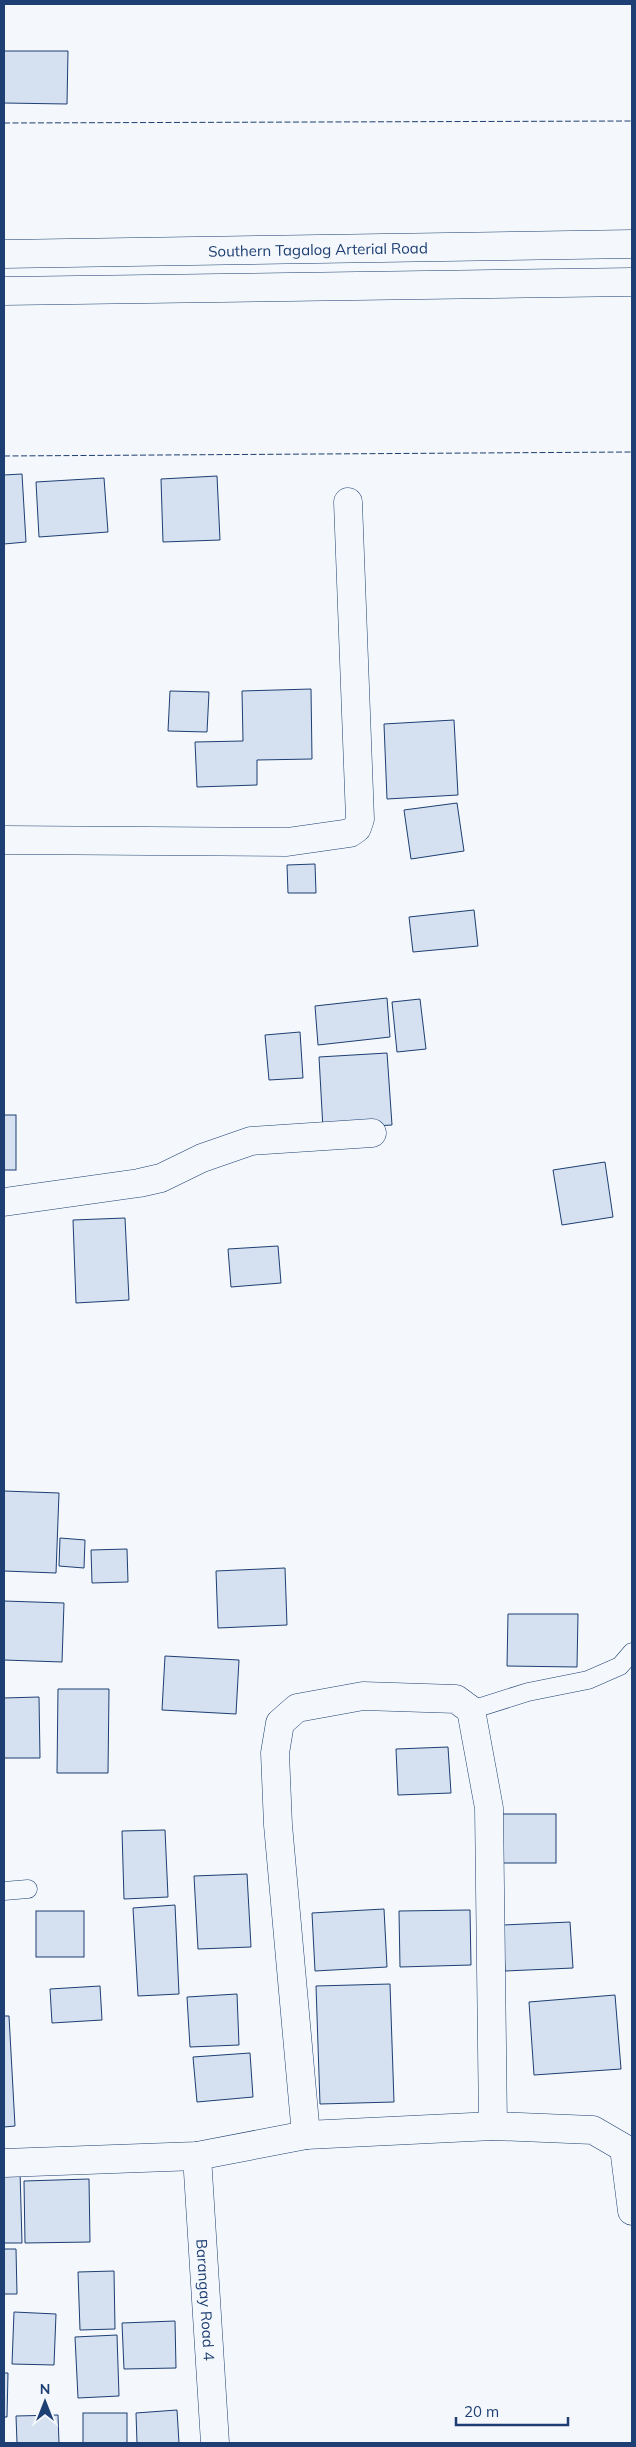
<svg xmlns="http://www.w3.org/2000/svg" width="636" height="2447" font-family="Mulish,sans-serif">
	<rect width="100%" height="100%" fill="#f4f7fb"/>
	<g fill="#d5e0f0" stroke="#1d3f73">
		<path d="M 4,51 L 68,51 L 67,104 L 4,103 Z"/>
		<path d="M 22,474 L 26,542 L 4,544 L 4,475 Z"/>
		<path d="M 217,476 L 220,540 L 163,542 L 161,479 Z"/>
		<path d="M 104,478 L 108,532 L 39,537 L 36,482 Z"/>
		<path d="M 311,689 L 312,759 L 257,760 L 257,785 L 197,787 L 195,742 L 243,741 L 242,691 Z"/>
		<path d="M 170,691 L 209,692 L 207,732 L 168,731 Z"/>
		<path d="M 454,720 L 458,795 L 387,799 L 384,724 Z"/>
		<path d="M 457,803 L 464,851 L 411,859 L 404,810 Z"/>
		<path d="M 315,864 L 316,893 L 288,893 L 287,865 Z"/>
		<path d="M 474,910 L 478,946 L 413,952 L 409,917 Z"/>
		<path d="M 387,998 L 390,1037 L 318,1045 L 315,1006 Z"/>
		<path d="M 420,999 L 426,1049 L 397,1052 L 392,1002 Z"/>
		<path d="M 300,1032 L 303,1078 L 269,1080 L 265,1035 Z"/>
		<path d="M 387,1053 L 392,1125 L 323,1129 L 319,1057 Z"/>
		<rect x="4" y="1115" width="12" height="55"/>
		<path d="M 605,1162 L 613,1217 L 562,1225 L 553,1170 Z"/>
		<path d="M 125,1218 L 129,1300 L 76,1303 L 73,1220 Z"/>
		<path d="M 278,1246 L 281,1283 L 231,1287 L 228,1249 Z"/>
		<path d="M 4,1491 L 59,1493 L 56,1573 L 4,1571 Z"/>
		<path d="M 60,1538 L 85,1540 L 84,1568 L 59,1566 Z"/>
		<path d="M 127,1549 L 128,1582 L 92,1583 L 91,1550 Z"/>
		<path d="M 285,1568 L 287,1625 L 218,1628 L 216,1571 Z"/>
		<path d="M 4,1601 L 64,1603 L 62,1662 L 4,1660 Z"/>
		<path d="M 508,1614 L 578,1614 L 577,1667 L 507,1666 Z"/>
		<path d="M 165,1656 L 239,1660 L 236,1714 L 162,1710 Z"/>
		<path d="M 58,1689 L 109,1689 L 108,1773 L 57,1773 Z"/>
		<path d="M 39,1697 L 40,1758 L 4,1758 L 4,1698 Z"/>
		<path d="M 448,1747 L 451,1793 L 398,1795 L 396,1749 Z"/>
		<rect x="501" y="1814" width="55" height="49"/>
		<path d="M 165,1830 L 168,1897 L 124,1899 L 122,1831 Z"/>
		<path d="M 247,1874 L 251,1947 L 198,1949 L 194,1876 Z"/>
		<path d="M 175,1905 L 179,1994 L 138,1996 L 133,1908 Z"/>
		<path d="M 384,1909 L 387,1967 L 315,1971 L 312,1913 Z"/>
		<path d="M 470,1910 L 471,1965 L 400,1967 L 399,1911 Z"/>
		<rect x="36" y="1911" width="48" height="46"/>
		<path d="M 570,1922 L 573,1968 L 505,1971 L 503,1925 Z"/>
		<path d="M 390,1984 L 394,2102 L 320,2104 L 316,1986 Z"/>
		<path d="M 100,1986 L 102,2020 L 52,2023 L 50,1989 Z"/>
		<path d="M 237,1994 L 239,2045 L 190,2047 L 187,1997 Z"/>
		<path d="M 615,1995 L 621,2069 L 534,2075 L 529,2002 Z"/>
		<path d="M 4,2016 L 9,2016 L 15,2126 L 4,2127 Z"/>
		<path d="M 250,2053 L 253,2097 L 197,2102 L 193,2057 Z"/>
		<path d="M 4,2171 L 20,2171 L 22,2243 L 4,2243 Z"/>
		<path d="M 89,2179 L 90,2242 L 25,2243 L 24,2181 Z"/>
		<path d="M 4,2249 L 16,2249 L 17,2294 L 4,2294 Z"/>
		<path d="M 114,2271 L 115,2329 L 80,2330 L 78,2272 Z"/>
		<path d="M 14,2312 L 56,2314 L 54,2365 L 12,2364 Z"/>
		<path d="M 175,2321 L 176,2368 L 124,2369 L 122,2323 Z"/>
		<path d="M 117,2335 L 119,2396 L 78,2398 L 75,2337 Z"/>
		<path d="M 4,2373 L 8,2373 L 7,2417 L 4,2417 Z"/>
		<path d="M 177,2410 L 179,2443 L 137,2443 L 136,2413 Z"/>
		<rect x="83" y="2413" width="44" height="30"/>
		<path d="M 58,2415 L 59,2443 L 17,2443 L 16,2416 Z"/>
	</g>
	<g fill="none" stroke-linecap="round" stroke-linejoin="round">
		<g stroke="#1d3f73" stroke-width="19">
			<g id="service">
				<path d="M 471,1710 L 528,1692 L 588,1680 L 620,1666 L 632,1652"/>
				<path d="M 4,1891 L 28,1889"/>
			</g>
		</g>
		<g stroke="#1d3f73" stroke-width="29">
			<g id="minor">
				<path d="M 4,840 L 287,842 L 350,833 L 357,828 L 360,819 L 348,502"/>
				<path d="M 4,1202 L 139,1183 L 161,1178 L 202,1158 L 251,1141 L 372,1133"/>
				<path d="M 306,2135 L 278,1825 L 275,1753 L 280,1723 L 297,1708 L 363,1696 L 456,1699 L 471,1710 L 489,1808 L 493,2126"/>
				<path id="s1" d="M 197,2156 L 215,2443"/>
				<path d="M 4,2163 L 197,2156 L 306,2135 L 493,2126 L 593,2130 L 624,2148 L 632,2211"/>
			</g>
		</g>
		<g stroke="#1d3f73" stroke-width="29">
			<g id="motorway">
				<path id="s2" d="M 4,254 L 632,244"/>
				<path d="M 4,291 L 632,282"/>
			</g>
		</g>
		<use href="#service" stroke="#f4f7fb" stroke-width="18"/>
		<use href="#minor" stroke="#f4f7fb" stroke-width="28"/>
		<use href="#motorway" stroke="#f4f7fb" stroke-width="28"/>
		<g stroke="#1d3f73" stroke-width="1" stroke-dasharray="6 2.5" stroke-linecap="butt">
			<path d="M 4,123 L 632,121"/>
			<path d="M 4,456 L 632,452"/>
		</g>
	</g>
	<g text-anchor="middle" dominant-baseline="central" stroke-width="4" stroke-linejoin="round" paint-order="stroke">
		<g font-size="15" fill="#1d3f73" stroke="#f4f7fb">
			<text stroke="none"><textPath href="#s2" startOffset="314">Southern Tagalog Arterial Road</textPath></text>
			<text stroke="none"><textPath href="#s1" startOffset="144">Barangay Road 4</textPath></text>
		</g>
	</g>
	<rect width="636" height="2447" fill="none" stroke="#1d3f73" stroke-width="10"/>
	<g transform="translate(45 2402)" stroke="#f4f7fb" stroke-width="4" paint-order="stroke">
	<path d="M0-4L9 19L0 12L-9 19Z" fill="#1d3f73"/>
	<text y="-8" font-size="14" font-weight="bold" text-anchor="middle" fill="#1d3f73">N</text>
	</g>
	<path d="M456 2417v8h112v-8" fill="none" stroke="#1d3f73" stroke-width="2.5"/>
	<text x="464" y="2417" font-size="15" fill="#1d3f73" stroke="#f4f7fb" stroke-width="4" paint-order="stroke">20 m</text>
</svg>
